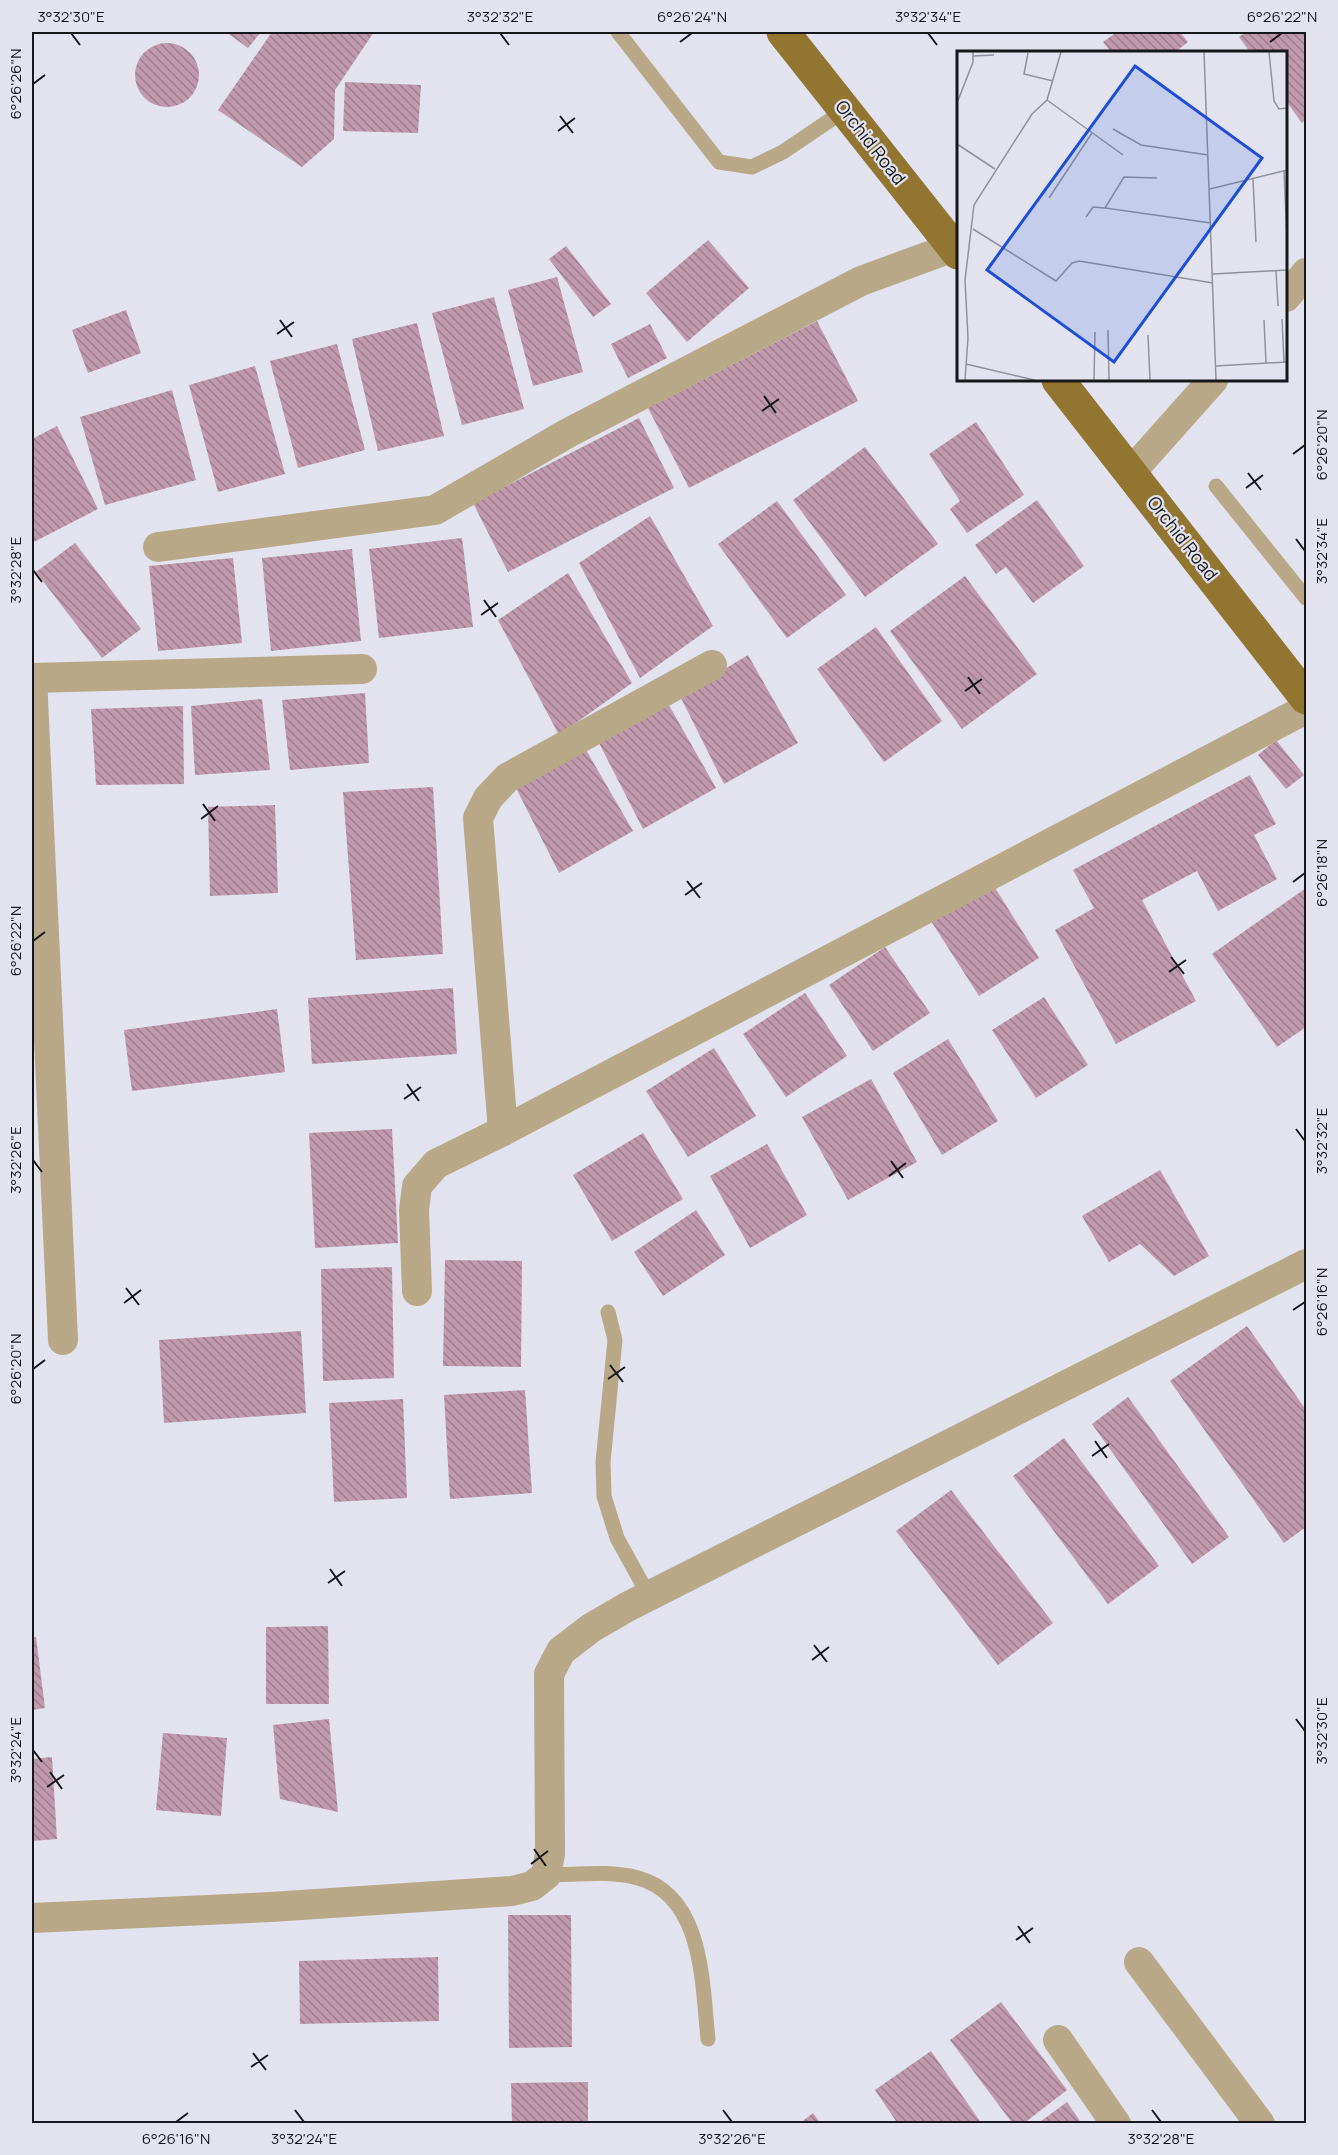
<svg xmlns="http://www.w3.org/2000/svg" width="1338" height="2155" font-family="Manrope,sans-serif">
	<defs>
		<pattern id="building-back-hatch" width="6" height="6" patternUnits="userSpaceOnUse" patternTransform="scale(1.5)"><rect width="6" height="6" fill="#c09aac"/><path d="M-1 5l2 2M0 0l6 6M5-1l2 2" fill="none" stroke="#9b7d8b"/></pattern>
	</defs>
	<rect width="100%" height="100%" fill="#e2e3ef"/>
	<g fill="url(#building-back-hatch)">
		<path d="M 226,32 L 261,32 L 248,48 Z"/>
		<path d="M 272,32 L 374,32 L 335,90 L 334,139 L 302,167 L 218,110 Z"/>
		<path d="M 1117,32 L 1180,32 L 1188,42 L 1175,52 L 1111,52 L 1103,42 Z"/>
		<path d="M 1246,32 L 1306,32 L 1306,119 L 1302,123 L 1286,101 L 1286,52 L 1250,52 L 1239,37 Z"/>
		<circle cx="167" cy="75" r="32"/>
		<path d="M 345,82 L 421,85 L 418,133 L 343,131 Z"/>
		<path d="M 708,240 L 749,288 L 687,342 L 646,293 Z"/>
		<path d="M 566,246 L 611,304 L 593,317 L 549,259 Z"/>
		<path d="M 557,277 L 583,372 L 533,386 L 508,290 Z"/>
		<path d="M 494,297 L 524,409 L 462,425 L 432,313 Z"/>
		<path d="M 126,310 L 141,353 L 88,373 L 72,330 Z"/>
		<path d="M 817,321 L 858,401 L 689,488 L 648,408 Z"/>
		<path d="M 417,323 L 444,436 L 378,451 L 352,339 Z"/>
		<path d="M 650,324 L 667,358 L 628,378 L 611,344 Z"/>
		<path d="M 337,344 L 365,450 L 298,468 L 270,361 Z"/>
		<path d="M 255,366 L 285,474 L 218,492 L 189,385 Z"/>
		<path d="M 172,390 L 196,480 L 105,505 L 80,417 Z"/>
		<path d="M 639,418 L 674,488 L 508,572 L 473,503 Z"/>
		<path d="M 976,422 L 1024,495 L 967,533 L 950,509 L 960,501 L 929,454 Z"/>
		<path d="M 57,426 L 98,509 L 32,543 L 32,439 Z"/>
		<path d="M 865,447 L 938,544 L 865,597 L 793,500 Z"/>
		<path d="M 1037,500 L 1084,566 L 1033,603 L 1006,567 L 996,574 L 975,545 Z"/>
		<path d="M 777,501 L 846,595 L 787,638 L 718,544 Z"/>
		<path d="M 650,516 L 713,626 L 640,678 L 579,563 Z"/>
		<path d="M 462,538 L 473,627 L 379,638 L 369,549 Z"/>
		<path d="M 75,543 L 141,629 L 102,658 L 36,572 Z"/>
		<path d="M 352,549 L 361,641 L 271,651 L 262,558 Z"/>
		<path d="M 233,558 L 242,643 L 158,651 L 149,566 Z"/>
		<path d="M 568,573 L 632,683 L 559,735 L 498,620 Z"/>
		<path d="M 965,576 L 1037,674 L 962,729 L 890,631 Z"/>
		<path d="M 876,627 L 942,721 L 884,762 L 817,669 Z"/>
		<path d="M 748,655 L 798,743 L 724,784 L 680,696 Z"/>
		<path d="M 365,693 L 369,763 L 290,770 L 282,700 Z"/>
		<path d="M 262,699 L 270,770 L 195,775 L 191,706 Z"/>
		<path d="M 666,700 L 716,788 L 643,829 L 598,741 Z"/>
		<path d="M 183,706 L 184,784 L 96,785 L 91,709 Z"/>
		<path d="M 1276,740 L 1304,775 L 1286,789 L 1258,755 Z"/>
		<path d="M 582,743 L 633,831 L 559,873 L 514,784 Z"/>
		<path d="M 1250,775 L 1276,824 L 1254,835 L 1277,879 L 1218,911 L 1197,871 L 1142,900 L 1196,1001 L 1116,1044 L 1055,930 L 1094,908 L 1073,870 Z"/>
		<path d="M 433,787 L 443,954 L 356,960 L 343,792 Z"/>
		<path d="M 275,805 L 278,893 L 210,896 L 208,807 Z"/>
		<path d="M 992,883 L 1039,958 L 979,996 L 931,921 Z"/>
		<path d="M 1306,888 L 1306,1027 L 1277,1047 L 1212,954 Z"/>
		<path d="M 885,947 L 930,1013 L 873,1051 L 829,985 Z"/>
		<path d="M 453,988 L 457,1054 L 312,1064 L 308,998 Z"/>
		<path d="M 805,993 L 847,1056 L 786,1097 L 743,1034 Z"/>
		<path d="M 1044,997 L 1088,1065 L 1036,1098 L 992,1030 Z"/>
		<path d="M 277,1009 L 285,1072 L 132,1091 L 124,1030 Z"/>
		<path d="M 948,1039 L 998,1121 L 942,1155 L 893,1073 Z"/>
		<path d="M 714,1048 L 756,1116 L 688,1157 L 646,1091 Z"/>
		<path d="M 871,1079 L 917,1162 L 848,1200 L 802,1117 Z"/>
		<path d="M 392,1129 L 398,1243 L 315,1248 L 309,1133 Z"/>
		<path d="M 643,1133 L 683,1199 L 612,1241 L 573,1175 Z"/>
		<path d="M 767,1144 L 807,1215 L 750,1248 L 710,1176 Z"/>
		<path d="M 1160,1170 L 1209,1256 L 1174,1276 L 1140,1244 L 1109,1262 L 1082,1216 Z"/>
		<path d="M 696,1210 L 725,1255 L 663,1296 L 634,1252 Z"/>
		<path d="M 445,1260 L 522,1261 L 521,1367 L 443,1366 Z"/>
		<path d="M 392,1267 L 394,1378 L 323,1381 L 321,1269 Z"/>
		<path d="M 1247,1326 L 1306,1410 L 1306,1527 L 1284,1543 L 1170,1381 Z"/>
		<path d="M 301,1331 L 306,1413 L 164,1423 L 159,1340 Z"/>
		<path d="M 525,1390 L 532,1493 L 450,1499 L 444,1395 Z"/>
		<path d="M 1128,1397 L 1229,1537 L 1192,1564 L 1092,1424 Z"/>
		<path d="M 403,1399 L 407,1498 L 334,1502 L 329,1403 Z"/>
		<path d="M 1064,1438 L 1159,1566 L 1108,1604 L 1013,1476 Z"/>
		<path d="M 951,1490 L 1053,1623 L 998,1665 L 896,1531 Z"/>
		<path d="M 328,1626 L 329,1704 L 266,1704 L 266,1627 Z"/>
		<path d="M 36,1637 L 45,1708 L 32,1710 L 32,1638 Z"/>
		<path d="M 329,1719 L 338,1812 L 280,1799 L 273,1725 Z"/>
		<path d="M 163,1733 L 227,1738 L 221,1816 L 156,1810 Z"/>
		<path d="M 52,1757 L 57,1839 L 32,1841 L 32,1759 Z"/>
		<path d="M 508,1915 L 571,1915 L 572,2047 L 509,2048 Z"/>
		<path d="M 438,1957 L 439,2021 L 300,2024 L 299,1961 Z"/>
		<path d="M 1001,2002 L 1067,2090 L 1023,2124 L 1013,2124 L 950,2040 Z"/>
		<path d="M 931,2051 L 982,2124 L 898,2124 L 875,2090 Z"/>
		<path d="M 588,2082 L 588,2124 L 512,2124 L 511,2083 Z"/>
		<path d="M 1067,2102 L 1082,2124 L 1037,2124 Z"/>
		<path d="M 813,2113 L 821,2124 L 799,2124 Z"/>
	</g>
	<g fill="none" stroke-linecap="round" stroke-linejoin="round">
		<g stroke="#b8a887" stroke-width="15">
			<path d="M 618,32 L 719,162 L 752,167 L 783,152 L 845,110"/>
			<path d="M 1216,486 L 1306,598"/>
			<path d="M 608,1312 L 615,1340 L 603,1462 L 604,1496 L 617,1538 L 649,1596"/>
			<path d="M 546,1875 C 576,1875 609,1870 638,1878 C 704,1896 702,1984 708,2039"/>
		</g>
		<g stroke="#b8a887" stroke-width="30">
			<path d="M 1286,297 L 1306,273"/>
			<path d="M 1131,472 L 1213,380"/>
			<path d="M 158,547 L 435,510 L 568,433 L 861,281 L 954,247"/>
			<path d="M 712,665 L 507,778 L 488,798 L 478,818 L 503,1131 L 1306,709"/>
			<path d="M 32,678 L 63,1340"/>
			<path d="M 32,678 L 362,669"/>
			<path d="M 417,1291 L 414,1210 L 417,1186 L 436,1164 L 503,1131"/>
			<path d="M 32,1918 L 271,1907 L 512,1891 L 532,1886 L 546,1875 L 550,1854 L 549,1674 L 561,1651 L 591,1628 L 627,1607 L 1306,1264"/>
			<path d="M 1139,1962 L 1260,2124"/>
			<path d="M 1058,2040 L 1116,2124"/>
		</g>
		<g stroke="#927530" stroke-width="33">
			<path d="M 783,32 L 958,253"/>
			<path d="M 1058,380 L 1306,698"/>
		</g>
	</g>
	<path fill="none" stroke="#16171b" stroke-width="2" d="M 71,33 L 80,45M 500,33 L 509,45M 928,33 L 937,45M 680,42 L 692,33M 1270,42 L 1282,33M 33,84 L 45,75M 560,116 L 573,133M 558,131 L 575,118M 280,320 L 292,337M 277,334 L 294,322M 764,396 L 776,413M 762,411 L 779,399M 1293,454 L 1305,445M 1248,473 L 1261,490M 1246,488 L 1263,475M 1296,539 L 1305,551M 33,570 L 42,582M 484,600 L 496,617M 481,615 L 498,603M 968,677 L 980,694M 965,691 L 982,679M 203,804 L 215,821M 201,819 L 218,806M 687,881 L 700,898M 1293,882 L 1305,873M 685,895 L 702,883M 33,941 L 45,932M 1171,957 L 1184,974M 1169,972 L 1186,960M 407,1084 L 419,1101M 404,1099 L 421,1087M 1296,1129 L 1305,1141M 33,1160 L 42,1172M 891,1161 L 903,1178M 889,1176 L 906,1163M 126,1288 L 139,1305M 124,1303 L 141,1290M 1293,1310 L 1305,1302M 610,1365 L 623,1382M 33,1369 L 45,1360M 608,1379 L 625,1367M 1095,1441 L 1107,1458M 1092,1456 L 1109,1444M 330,1569 L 342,1586M 328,1583 L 345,1571M 814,1645 L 827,1662M 812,1660 L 829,1647M 1296,1719 L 1305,1731M 33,1750 L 42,1762M 50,1772 L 62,1789M 47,1787 L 64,1775M 534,1849 L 546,1866M 531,1864 L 548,1851M 1018,1926 L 1030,1943M 1016,1940 L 1033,1928M 253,2053 L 266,2070M 251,2067 L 268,2055M 295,2110 L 304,2122M 723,2110 L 732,2122M 1152,2110 L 1161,2122M 176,2122 L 188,2113"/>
	<g text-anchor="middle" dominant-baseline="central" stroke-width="4.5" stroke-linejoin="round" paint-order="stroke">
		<g font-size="18" fill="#16171b" stroke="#e2e3ef">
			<text transform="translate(871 142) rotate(52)">Orchid Road</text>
			<text transform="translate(1183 538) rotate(52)">Orchid Road</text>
		</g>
	</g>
	<g transform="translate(957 51)">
		<rect width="330" height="330" fill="#e2e3ef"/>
		<path fill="none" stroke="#90919a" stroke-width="1.5" d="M 247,1 L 259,329M 312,1 L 317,50 L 322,58 L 330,57M 71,2 L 67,23 L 96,30M 16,5 L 37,4M 90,49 L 166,104M 0,52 L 16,11 L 16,1M 156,78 L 184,94 L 251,104M 0,93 L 38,118M 327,120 L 330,189M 200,127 L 167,126 L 148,157 L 254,172M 296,128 L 299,191M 253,138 L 330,119M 92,147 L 135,82M 129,166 L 136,156 L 148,157M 16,178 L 99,230 L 115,212 L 122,210 L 256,232M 319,220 L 321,255M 256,223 L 330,219M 325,268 L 327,311M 307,269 L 309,312M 151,279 L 152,329M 191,284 L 193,329M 9,313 L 77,329M 259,315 L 330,311M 8,329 L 11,287 L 8,229 L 17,154 L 75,63 L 90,49 L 104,1M 137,329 L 138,281"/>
		<path fill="#1d4ed8" fill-opacity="0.15" stroke="#1d4ed8" stroke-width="3" d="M 178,15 L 305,107 L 157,311 L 30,219 Z"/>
		<rect width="330" height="330" fill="none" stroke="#16171b" stroke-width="3"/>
	</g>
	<rect width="1338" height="2155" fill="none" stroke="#e2e3ef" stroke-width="66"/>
	<rect x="33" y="33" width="1272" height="2089" fill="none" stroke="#16171b" stroke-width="2"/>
	<g font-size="15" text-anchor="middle" fill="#16171b">
		<text x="71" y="22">3°32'30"E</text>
		<text x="500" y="22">3°32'32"E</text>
		<text x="692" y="22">6°26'24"N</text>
		<text x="928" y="22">3°32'34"E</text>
		<text x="1282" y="22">6°26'22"N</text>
		<text transform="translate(16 84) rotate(-90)" y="5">6°26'26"N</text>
		<text transform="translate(1322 445) rotate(-90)" y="5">6°26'20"N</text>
		<text transform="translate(1322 551) rotate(-90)" y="5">3°32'34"E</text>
		<text transform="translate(16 570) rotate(-90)" y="5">3°32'28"E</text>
		<text transform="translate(1322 873) rotate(-90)" y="5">6°26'18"N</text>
		<text transform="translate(16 941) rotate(-90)" y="5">6°26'22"N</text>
		<text transform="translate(1322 1141) rotate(-90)" y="5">3°32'32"E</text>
		<text transform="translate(16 1160) rotate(-90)" y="5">3°32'26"E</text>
		<text transform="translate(1322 1302) rotate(-90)" y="5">6°26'16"N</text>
		<text transform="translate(16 1369) rotate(-90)" y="5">6°26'20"N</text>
		<text transform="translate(1322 1731) rotate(-90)" y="5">3°32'30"E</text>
		<text transform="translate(16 1750) rotate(-90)" y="5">3°32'24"E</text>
		<text x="176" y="2144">6°26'16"N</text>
		<text x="304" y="2144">3°32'24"E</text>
		<text x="732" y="2144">3°32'26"E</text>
		<text x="1161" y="2144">3°32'28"E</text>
	</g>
</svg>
